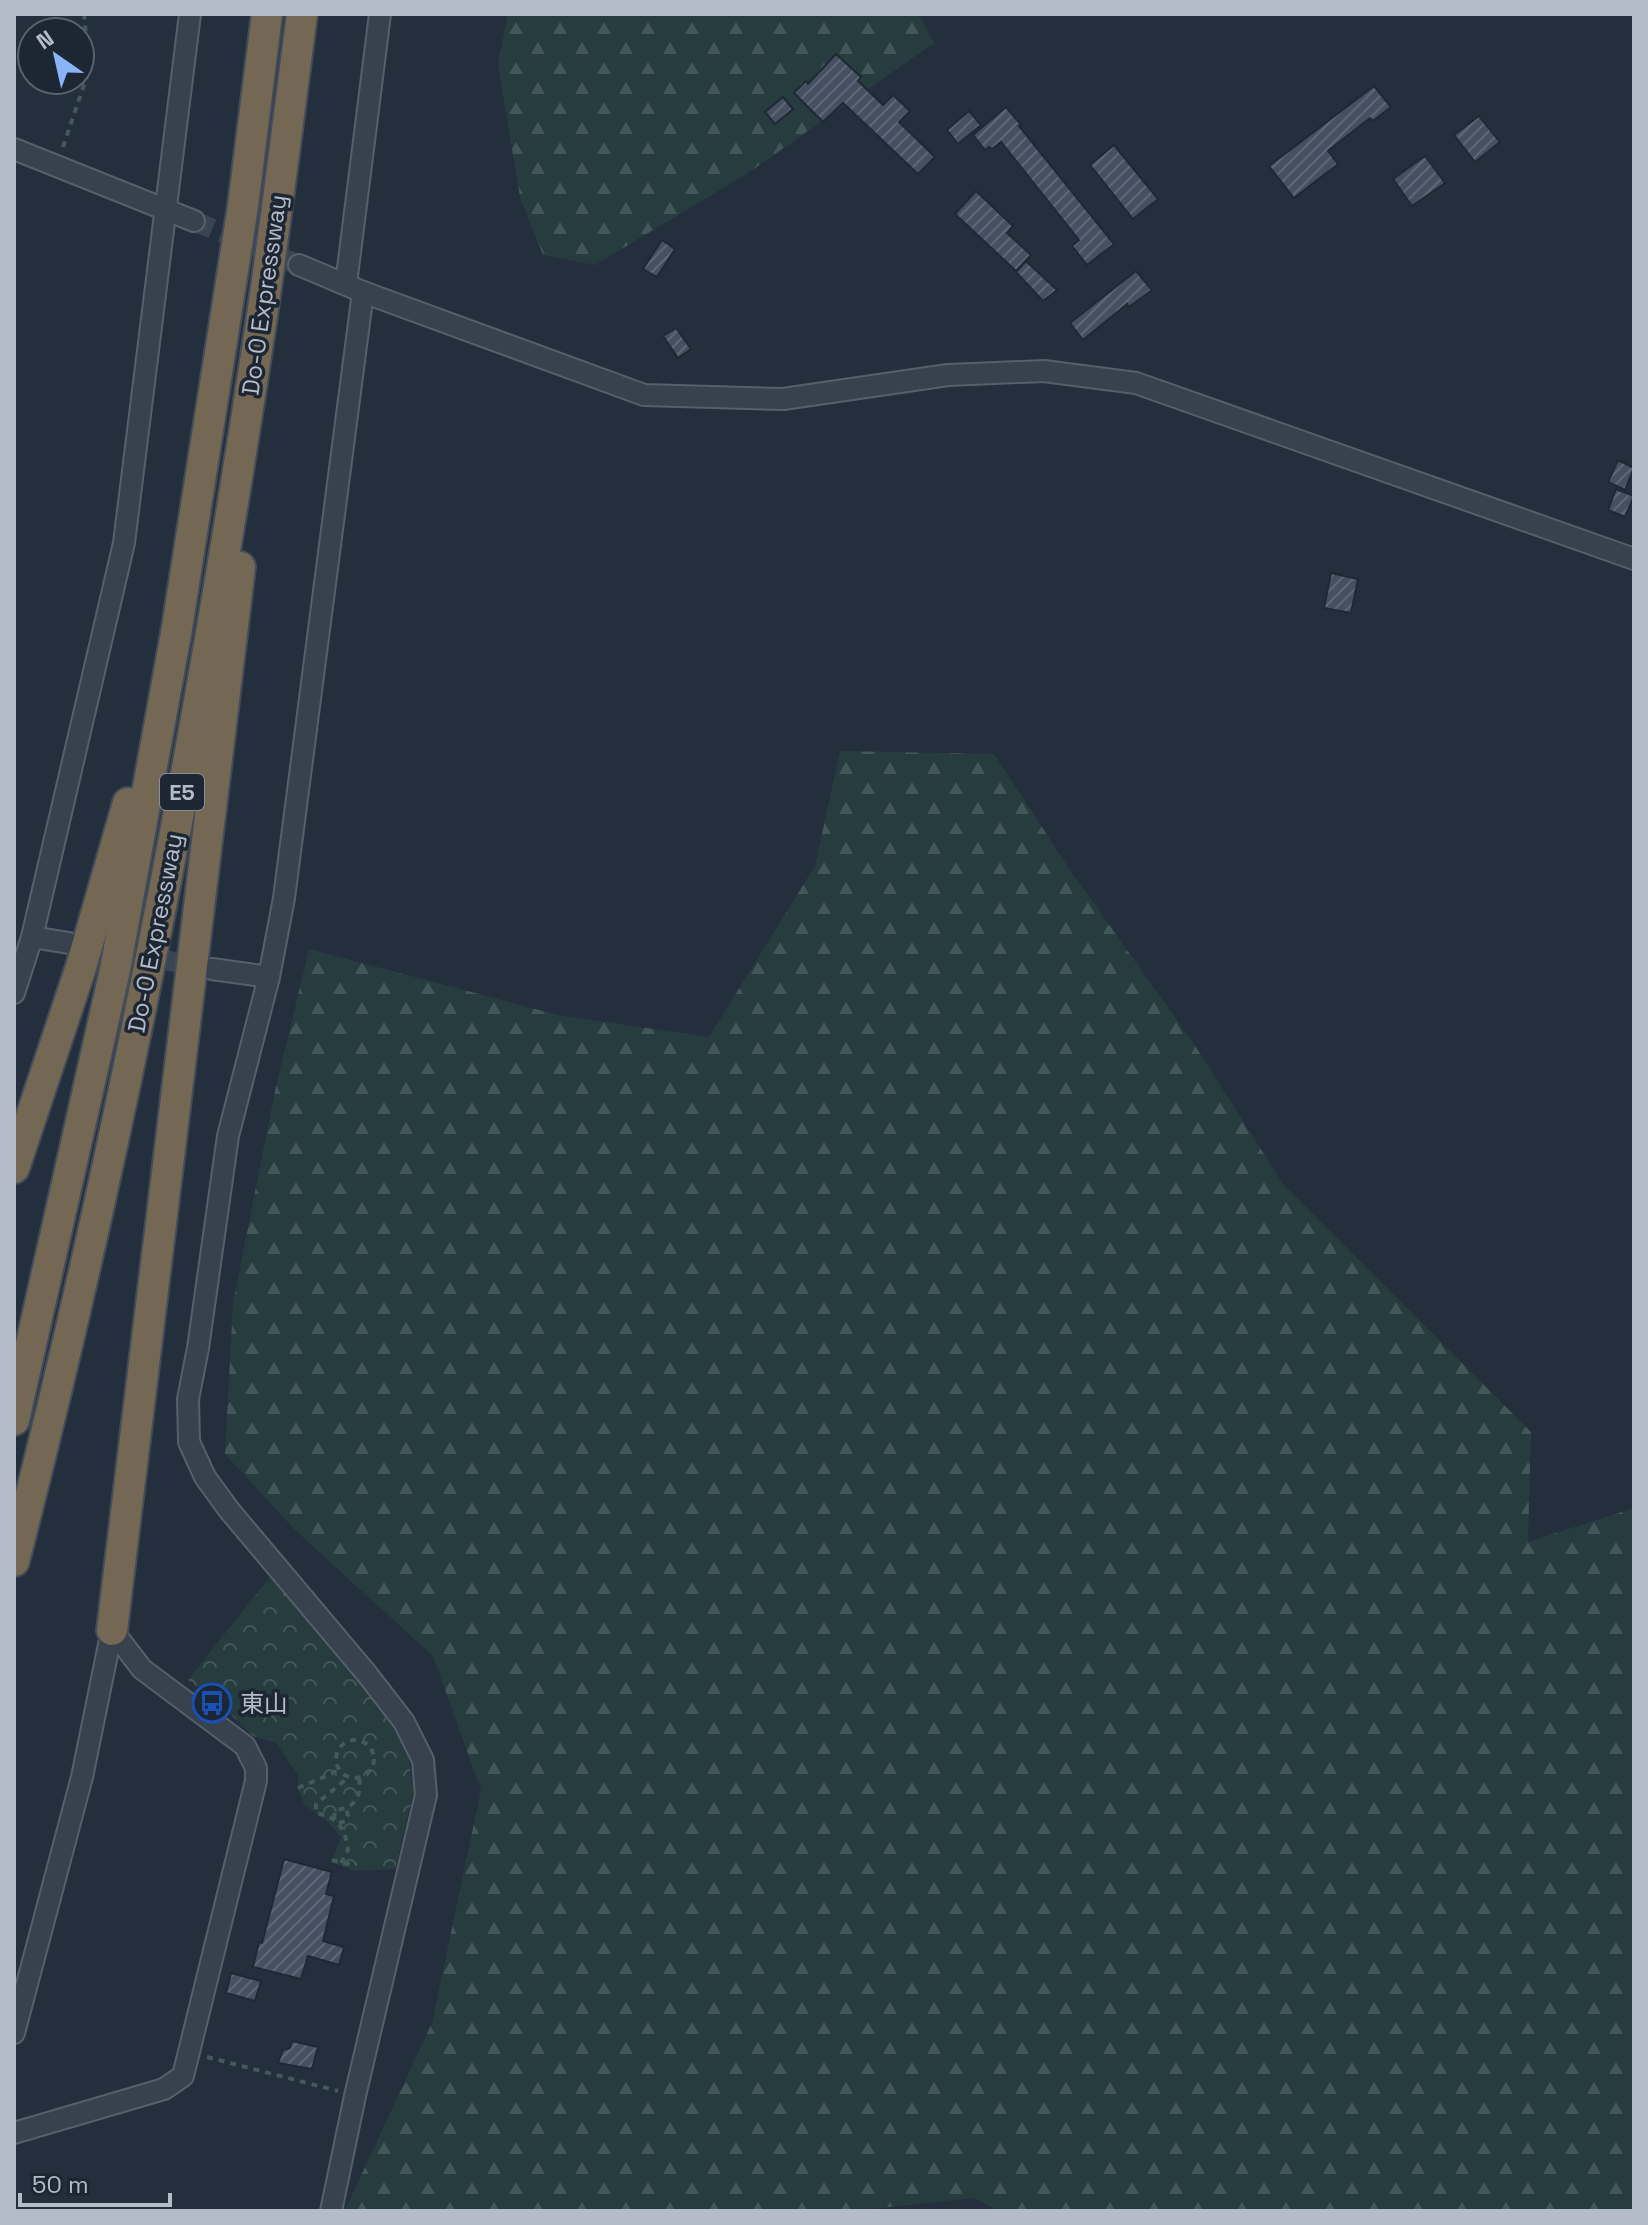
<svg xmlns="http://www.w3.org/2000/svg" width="1648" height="2225" font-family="'Space Grotesk','Noto Sans JP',sans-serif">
	<defs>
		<pattern id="forest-firs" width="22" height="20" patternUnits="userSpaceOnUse" patternTransform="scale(2)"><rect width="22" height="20" fill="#263c3f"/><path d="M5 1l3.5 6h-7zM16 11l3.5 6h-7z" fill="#435659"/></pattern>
		<pattern id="park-crowns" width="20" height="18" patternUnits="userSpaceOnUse" patternTransform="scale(2)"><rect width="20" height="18" fill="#263c3f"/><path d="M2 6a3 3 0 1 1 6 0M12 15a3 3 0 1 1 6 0" fill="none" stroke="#435659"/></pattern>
		<pattern id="building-hatch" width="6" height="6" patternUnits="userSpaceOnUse" patternTransform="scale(2)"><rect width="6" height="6" fill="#455162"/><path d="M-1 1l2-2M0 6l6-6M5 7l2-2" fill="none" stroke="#5d6877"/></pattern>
	</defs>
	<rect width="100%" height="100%" fill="#242f3e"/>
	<g fill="url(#forest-firs)">
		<path d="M 508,14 L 918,14 L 934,43 L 748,173 L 595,265 L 543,255 L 520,197 L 498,64 Z"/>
		<path d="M 840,751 L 994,754 L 1070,870 L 1194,1044 L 1283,1184 L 1531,1432 L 1528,1542 L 1634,1508 L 1634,2211 L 998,2211 L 975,2198 L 852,2211 L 342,2211 L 345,2210 L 432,2023 L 481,1790 L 433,1656 L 295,1530 L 225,1454 L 233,1303 L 275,1091 L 309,949 L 558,1015 L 709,1037 L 815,866 Z"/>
	</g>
	<path fill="url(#park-crowns)" d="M 270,1577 L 353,1671 L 407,1749 L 414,1791 L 395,1869 L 354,1871 L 331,1862 L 341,1838 L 331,1825 L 304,1804 L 298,1788 L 298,1775 L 276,1743 L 253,1736 L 220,1704 L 188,1680 Z"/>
	<g fill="url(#building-hatch)" stroke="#1f2835" stroke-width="2">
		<path d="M 836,54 L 861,77 L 858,81 L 883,105 L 893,95 L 910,111 L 899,122 L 935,157 L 918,174 L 843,103 L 823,122 L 794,93 L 806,81 L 808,84 Z"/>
		<path d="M 1374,86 L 1391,107 L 1373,121 L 1370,118 L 1328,151 L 1338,164 L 1294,198 L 1269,166 Z"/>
		<path d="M 783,97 L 793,109 L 775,124 L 765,112 Z"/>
		<path d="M 1006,107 L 1021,125 L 1019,126 L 1114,244 L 1087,265 L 1072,246 L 1079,240 L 1001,142 L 992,149 L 989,147 L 985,150 L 973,135 Z"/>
		<path d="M 969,111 L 981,125 L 958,144 L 947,130 Z"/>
		<path d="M 1479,116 L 1500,142 L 1475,162 L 1454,135 Z"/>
		<path d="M 1114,145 L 1158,199 L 1133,219 L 1090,165 Z"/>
		<path d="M 1425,156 L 1445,183 L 1412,206 L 1393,179 Z"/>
		<path d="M 976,191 L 1013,226 L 1007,233 L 1031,255 L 1016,271 L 955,214 Z"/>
		<path d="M 662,240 L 675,249 L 657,277 L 643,269 Z"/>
		<path d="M 1026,261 L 1057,290 L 1043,301 L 1016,272 Z"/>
		<path d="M 1136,271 L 1152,290 L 1129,307 L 1127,304 L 1083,340 L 1070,323 Z"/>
		<path d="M 676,328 L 691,349 L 678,358 L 663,336 Z"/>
		<path d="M 1618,460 L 1634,468 L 1625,490 L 1608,482 Z"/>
		<path d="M 1616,489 L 1634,496 L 1625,517 L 1608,510 Z"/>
		<path d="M 1331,573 L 1358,579 L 1351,613 L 1324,608 Z"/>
		<path d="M 284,1859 L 332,1872 L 326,1894 L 334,1896 L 323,1941 L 344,1947 L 339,1965 L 308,1956 L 301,1979 L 253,1967 L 259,1942 L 262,1943 Z"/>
		<path d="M 231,1973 L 261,1981 L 255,2001 L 226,1993 Z"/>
		<path d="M 292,2041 L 318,2047 L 312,2069 L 278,2063 L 283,2050 L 290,2048 Z"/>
	</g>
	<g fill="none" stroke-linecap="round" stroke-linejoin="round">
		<g stroke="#3a4453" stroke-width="20" stroke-dasharray="20 10" stroke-linecap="butt">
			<path d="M 194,221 L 299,265"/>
			<path d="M 108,950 L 203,967"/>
		</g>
		<g stroke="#565f6c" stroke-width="24">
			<g id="minor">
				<path d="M 14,149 L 194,221"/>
				<path d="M 299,265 L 363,292 L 644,395 L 783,399 L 948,375 L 1044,371 L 1136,383 L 1634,559"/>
				<path d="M 346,284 L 380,14"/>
				<path d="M 32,937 L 69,943"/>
				<path d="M 212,969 L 269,977"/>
				<path d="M 14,993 L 32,937 L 124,543 L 190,14"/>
				<path d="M 14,2033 L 82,1777 L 112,1630"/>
				<path d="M 14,2133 L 164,2089 L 183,2076 L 256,1781 L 256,1768 L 245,1746 L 142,1669 L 112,1630"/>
				<path d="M 331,2211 L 355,2096 L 426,1795 L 423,1760 L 404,1722 L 367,1674 L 229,1510 L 205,1477 L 189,1442 L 188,1399 L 198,1348 L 228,1136 L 269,977 L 284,898 L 363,292"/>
			</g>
		</g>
		<g stroke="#434c59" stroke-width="34">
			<g id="highway">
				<path d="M 14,1168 L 81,967 L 128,803"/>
				<path d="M 14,1420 L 115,970 L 177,628 L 243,206 L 267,14"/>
				<path d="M 14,1561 C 118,1157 197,747 259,336 C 275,229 288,121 302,14"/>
				<path d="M 112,1630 L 240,567"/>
			</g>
		</g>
		<g stroke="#44595c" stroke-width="4" stroke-dasharray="6 6" stroke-linecap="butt">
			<path d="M 63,147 L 89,70 L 84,14"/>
			<circle cx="355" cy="1759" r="19"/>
			<path d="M 298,1788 L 340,1770"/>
			<path d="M 334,1819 L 335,1811 C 339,1809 343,1809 347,1807 C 359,1803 361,1788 359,1777"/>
			<path d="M 339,1823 L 346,1821 L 348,1816 L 346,1808"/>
			<path d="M 332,1860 L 348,1864 L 357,1864"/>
			<path d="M 341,1863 L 348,1850 C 345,1828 338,1817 316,1813 L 316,1804 L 349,1777"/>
			<path d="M 207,2057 L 338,2091"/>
		</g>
		<use href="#minor" stroke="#38414e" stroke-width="20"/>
		<use href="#highway" stroke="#746855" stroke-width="30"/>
	</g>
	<defs>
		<g id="bus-ring" transform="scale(2)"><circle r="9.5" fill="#1d2633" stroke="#1a4fb4" stroke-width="1.5"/><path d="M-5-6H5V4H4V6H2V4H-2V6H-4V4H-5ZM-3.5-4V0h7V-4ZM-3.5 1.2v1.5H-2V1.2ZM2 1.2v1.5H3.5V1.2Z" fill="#1a4fb4"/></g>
	</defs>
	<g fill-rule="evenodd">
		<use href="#bus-ring" x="212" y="1703"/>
	</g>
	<g text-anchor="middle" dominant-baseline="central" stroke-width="7" stroke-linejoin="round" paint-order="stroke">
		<rect fill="#1d2633" stroke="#878f9c" stroke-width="2" x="160" y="774" width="44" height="36" rx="6"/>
		<g font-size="22" font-weight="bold" fill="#b4bcc9">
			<text x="182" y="792">E5</text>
		</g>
		<g font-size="24" fill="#b4bcc9" stroke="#1d2633">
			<text transform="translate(264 295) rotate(-82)">Do-O Expressway</text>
			<text transform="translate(155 933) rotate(-79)">Do-O Expressway</text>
		</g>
		<g font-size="24" fill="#b4bcc9" stroke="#1d2633" text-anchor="start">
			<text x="240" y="1703">東山</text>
		</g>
	</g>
	<rect width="1648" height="2225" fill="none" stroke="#b4bcc9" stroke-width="32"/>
	<g transform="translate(56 56) rotate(326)"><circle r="38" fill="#1d2633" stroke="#59626f" stroke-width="2"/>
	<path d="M0-6L14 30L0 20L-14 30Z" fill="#8ab4f8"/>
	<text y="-12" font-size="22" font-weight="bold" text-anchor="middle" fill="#b4bcc9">N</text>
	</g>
	<path d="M20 2193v12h150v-12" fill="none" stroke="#b4bcc9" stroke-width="4"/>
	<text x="32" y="2193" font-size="24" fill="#b4bcc9" stroke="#1d2633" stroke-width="6" paint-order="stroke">50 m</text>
</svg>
